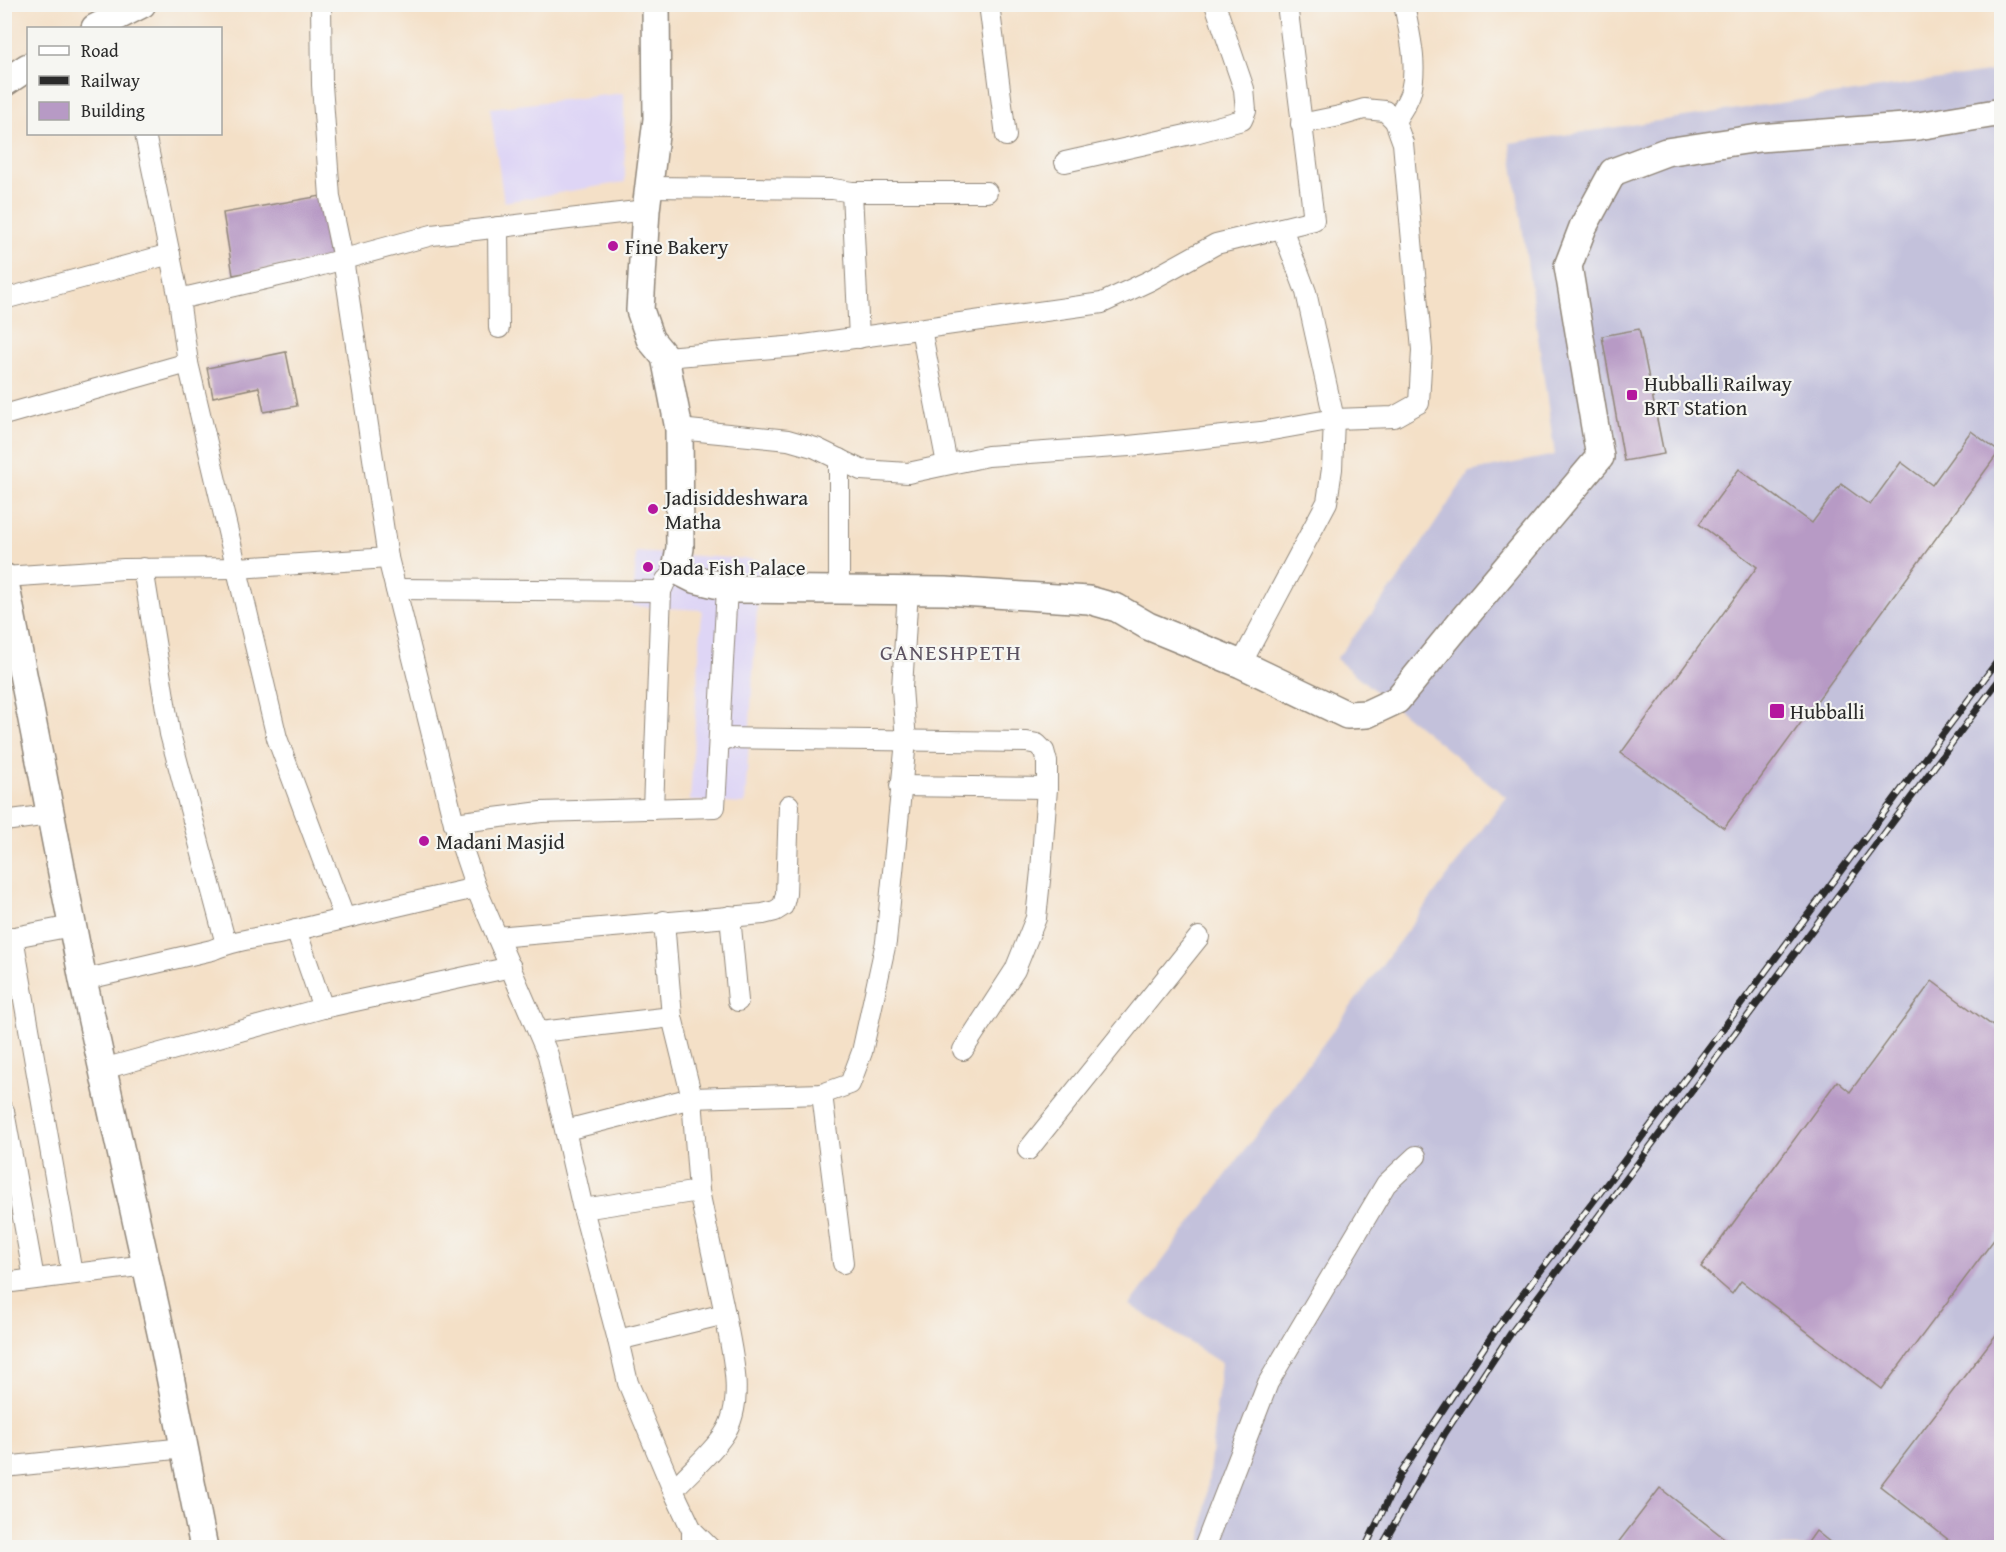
<svg xmlns="http://www.w3.org/2000/svg" width="2006" height="1552" font-family="'Gentium Book Plus',serif">
	<rect width="100%" height="100%" fill="#f6f6f2"/>
	<filter id="ink" filterUnits="userSpaceOnUse"><feTurbulence type="fractalNoise" baseFrequency=".0167" numOctaves="2"/><feDisplacementMap in="SourceGraphic" scale="12" xChannelSelector="R" yChannelSelector="G"/><feConvolveMatrix kernelMatrix="1 2 1 2 8 2 1 2 1" color-interpolation-filters="sRGB"/></filter>
	<filter id="wash" filterUnits="userSpaceOnUse"><feTurbulence type="fractalNoise" baseFrequency=".008" numOctaves="4" result="noise"/><feDisplacementMap in="SourceGraphic" scale="24" xChannelSelector="R" yChannelSelector="G"/><feGaussianBlur stdDeviation="1.35" result="paint"/><feColorMatrix in="noise" values="0 0 0 0 0 0 0 0 0 0 0 0 0 0 0 0 0 1.4 0 .05"/><feComposite in="paint" operator="in"/></filter>
	<g filter="url(#wash)">
		<rect width="100%" height="100%" fill="#f4e0c7"/>
		<g fill="#ded5f5">
			<path d="M 624,93 L 625,182 L 504,202 L 490,108 Z"/>
			<path d="M 636,552 L 760,560 L 745,804 L 690,801 L 702,610 L 633,606 Z"/>
		</g>
		<path fill="#c3c1db" d="M 2001,70 L 2001,1547 L 1201,1547 L 1221,1363 L 1130,1305 L 1506,797 L 1336,659 L 1396,583 L 1469,472 L 1555,455 L 1510,143 Z"/>
		<g id="blocks">
			<g fill="#b79ac5">
				<path d="M 321,196 L 332,258 L 233,275 L 223,213 Z"/>
				<path d="M 1639,329 L 1664,454 L 1624,461 L 1602,336 Z"/>
				<path d="M 286,352 L 297,406 L 264,412 L 259,387 L 213,397 L 207,368 Z"/>
				<path d="M 1971,431 L 1999,452 L 1724,828 L 1621,753 L 1757,567 L 1699,524 L 1739,469 L 1812,523 L 1841,484 L 1870,505 L 1901,462 L 1932,485 Z"/>
				<path d="M 1932,981 L 2002,1033 L 2002,1229 L 1882,1389 L 1741,1281 L 1732,1294 L 1701,1267 L 1837,1081 L 1850,1092 Z"/>
				<path d="M 2002,1327 L 2002,1548 L 1959,1548 L 1880,1486 Z"/>
				<path d="M 1660,1488 L 1737,1548 L 1614,1548 Z"/>
				<path d="M 1816,1531 L 1837,1548 L 1804,1548 Z"/>
			</g>
		</g>
	</g>
	<g filter="url(#ink)">
		<use href="#blocks" fill-opacity="0" stroke="#908679" stroke-width="1.5"/>
		<g fill="none" stroke-linecap="round" stroke-linejoin="round">
			<g stroke="#908679" stroke-width="22">
				<g id="street">
					<path d="M 321,4 L 322,85 L 330,197 L 343,259 L 388,558 L 454,823 L 476,888 L 548,1055 L 583,1209 L 618,1340 L 628,1383 L 673,1490 L 692,1530 L 692,1548"/>
					<path d="M 989,4 L 1006,136"/>
					<path d="M 1395,121 C 1401,111 1408,102 1411,91 C 1418,63 1409,32 1404,4"/>
					<path d="M 145,134 L 179,299 L 188,363 L 277,738 L 344,917"/>
					<path d="M 1065,162 L 1195,133 L 1242,120 L 1246,111 L 1244,89 L 1215,4"/>
					<path d="M 649,187 L 833,189 L 852,192 L 987,192"/>
					<path d="M 852,192 L 859,338"/>
					<path d="M 498,227 L 499,328"/>
					<path d="M 4,299 L 170,254"/>
					<path d="M 179,299 L 300,271 L 432,235 L 646,210"/>
					<path d="M 921,329 L 947,464"/>
					<path d="M 665,357 L 797,346 L 1102,303 L 1149,281 L 1216,244 L 1314,220 L 1287,4"/>
					<path d="M 4,415 L 188,363"/>
					<path d="M 679,429 L 788,440 L 816,448 L 861,470 L 908,473 L 988,456 L 1129,446 L 1261,432 L 1334,419 L 1394,417 L 1419,403 L 1422,350 L 1403,143 L 1395,121 L 1385,111 L 1364,109 L 1340,116 L 1301,124"/>
					<path d="M 839,459 L 839,590"/>
					<path d="M 143,568 L 170,734 L 226,944"/>
					<path d="M 4,577 L 124,569 L 238,568 L 388,558"/>
					<path d="M 396,589 L 661,591"/>
					<path d="M 1241,664 L 1327,502 L 1332,469 L 1334,419 L 1306,292 L 1282,228"/>
					<path d="M 719,738 L 1027,742 L 1037,744 L 1044,751 L 1047,762 L 1047,788 L 1041,871 L 1036,918 L 1015,970 L 963,1050"/>
					<path d="M 900,786 L 1047,788"/>
					<path d="M 653,809 L 661,591 L 666,580"/>
					<path d="M 4,821 L 49,815"/>
					<path d="M 454,823 L 541,812 L 715,807 L 727,588"/>
					<path d="M 730,916 L 738,1001"/>
					<path d="M 296,930 L 323,1008"/>
					<path d="M 13,937 L 72,1274"/>
					<path d="M 497,937 L 763,914 L 775,911 L 783,906 L 786,894 L 789,805"/>
					<path d="M 4,939 L 72,926"/>
					<path d="M 83,980 L 212,950 C 239,938 269,937 297,930 C 356,916 416,901 476,888"/>
					<path d="M 540,1032 L 672,1017"/>
					<path d="M 103,1069 L 323,1008 L 511,967"/>
					<path d="M 822,1094 L 843,1263"/>
					<path d="M 4,1111 L 34,1279"/>
					<path d="M 566,1130 L 692,1098 L 822,1094 L 850,1084 L 862,1052 L 886,942 L 906,741 L 902,688 L 908,590"/>
					<path d="M 1028,1150 L 1199,937"/>
					<path d="M 583,1209 L 699,1191"/>
					<path d="M 4,1283 L 146,1265"/>
					<path d="M 618,1340 L 725,1314 L 699,1191 L 692,1098 L 672,1017 L 664,921"/>
					<path d="M 4,1467 L 184,1448"/>
					<path d="M 673,1490 C 689,1472 709,1456 723,1436 C 747,1402 731,1351 725,1314"/>
					<path d="M 692,1530 L 710,1548"/>
					<path d="M 1204,1548 L 1268,1383 L 1386,1184 L 1416,1156"/>
				</g>
			</g>
			<g stroke="#908679" stroke-width="30">
				<g id="secondary">
					<path d="M 656,4 L 657,119 L 646,210 L 640,310 L 650,339 L 665,357 L 679,429 L 680,548 L 676,570 L 694,579 L 735,589 L 945,591 L 1089,600 L 1117,608 L 1148,626 L 1241,664 L 1347,715 L 1367,714 L 1397,700 L 1459,624 L 1600,457 L 1568,266 L 1583,227 L 1613,172 L 1666,152 L 1759,138 L 1918,126 L 2002,112"/>
					<path d="M 95,28 L 142,4"/>
					<path d="M 4,83 L 28,67"/>
					<path d="M 4,577 L 83,980 L 164,1346 L 204,1548"/>
				</g>
			</g>
			<use href="#street" stroke="#fff" stroke-width="20"/>
			<use href="#secondary" stroke="#fff" stroke-width="27"/>
			<g stroke="#2b2b2b" stroke-width="7">
				<g id="rail">
					<path d="M 1365,1548 L 1401,1473 L 1497,1328 L 1612,1177 L 2002,655"/>
					<path d="M 1381,1548 L 1445,1433 L 1511,1333 L 2002,676"/>
				</g>
			</g>
			<use href="#rail" stroke="#f6f6f2" stroke-width="4.5" stroke-dasharray="14" stroke-linecap="butt"/>
		</g>
	</g>
	<g fill="#b5179e" stroke="#f6f6f2" stroke-width="2">
		<circle cx="613" cy="246" r="6"/>
		<rect x="1626" y="389" width="12" height="12" rx="3"/>
		<circle cx="653" cy="509" r="6"/>
		<circle cx="648" cy="567" r="6"/>
		<rect x="1769" y="703" width="16" height="16" rx="3"/>
		<circle cx="424" cy="841" r="6"/>
	</g>
	<g text-anchor="middle" dominant-baseline="central" stroke-width="4.5" stroke-linejoin="round" paint-order="stroke">
		<g font-size="21" fill="#2b2b2b" stroke="#f6f6f2" text-anchor="start">
			<text x="625" y="246">Fine Bakery</text>
			<text x="1644" y="383">Hubballi Railway<tspan x="1644" dy="24">BRT Station</tspan></text>
			<text x="665" y="497">Jadisiddeshwara<tspan x="665" dy="24">Matha</tspan></text>
			<text x="660" y="567">Dada Fish Palace</text>
			<text x="1790" y="711">Hubballi</text>
			<text x="436" y="841">Madani Masjid</text>
		</g>
		<g font-size="22" letter-spacing="1.5" fill="#5c5261" stroke="#f6f6f2">
			<text x="951" y="652">GANESHPETH</text>
		</g>
	</g>
	<rect width="2006" height="1552" fill="none" stroke="#f6f6f2" stroke-width="24"/>
	<rect x="27" y="27" width="195" height="108" fill="#f6f6f2" stroke="#a5a5a2" stroke-width="1.5"/>
	<rect x="39" y="46" width="30" height="9" fill="#ffffff" stroke="#a5a5a2" stroke-width="1.5"/>
	<text x="81" y="57" font-size="18" fill="#2b2b2b">Road</text>
	<rect x="39" y="76" width="30" height="9" fill="#2b2b2b" stroke="#a5a5a2" stroke-width="1.5"/>
	<text x="81" y="87" font-size="18" fill="#2b2b2b">Railway</text>
	<rect x="39" y="102" width="30" height="18" fill="#b79ac5" stroke="#a5a5a2" stroke-width="1.5"/>
	<text x="81" y="117" font-size="18" fill="#2b2b2b">Building</text>
</svg>
